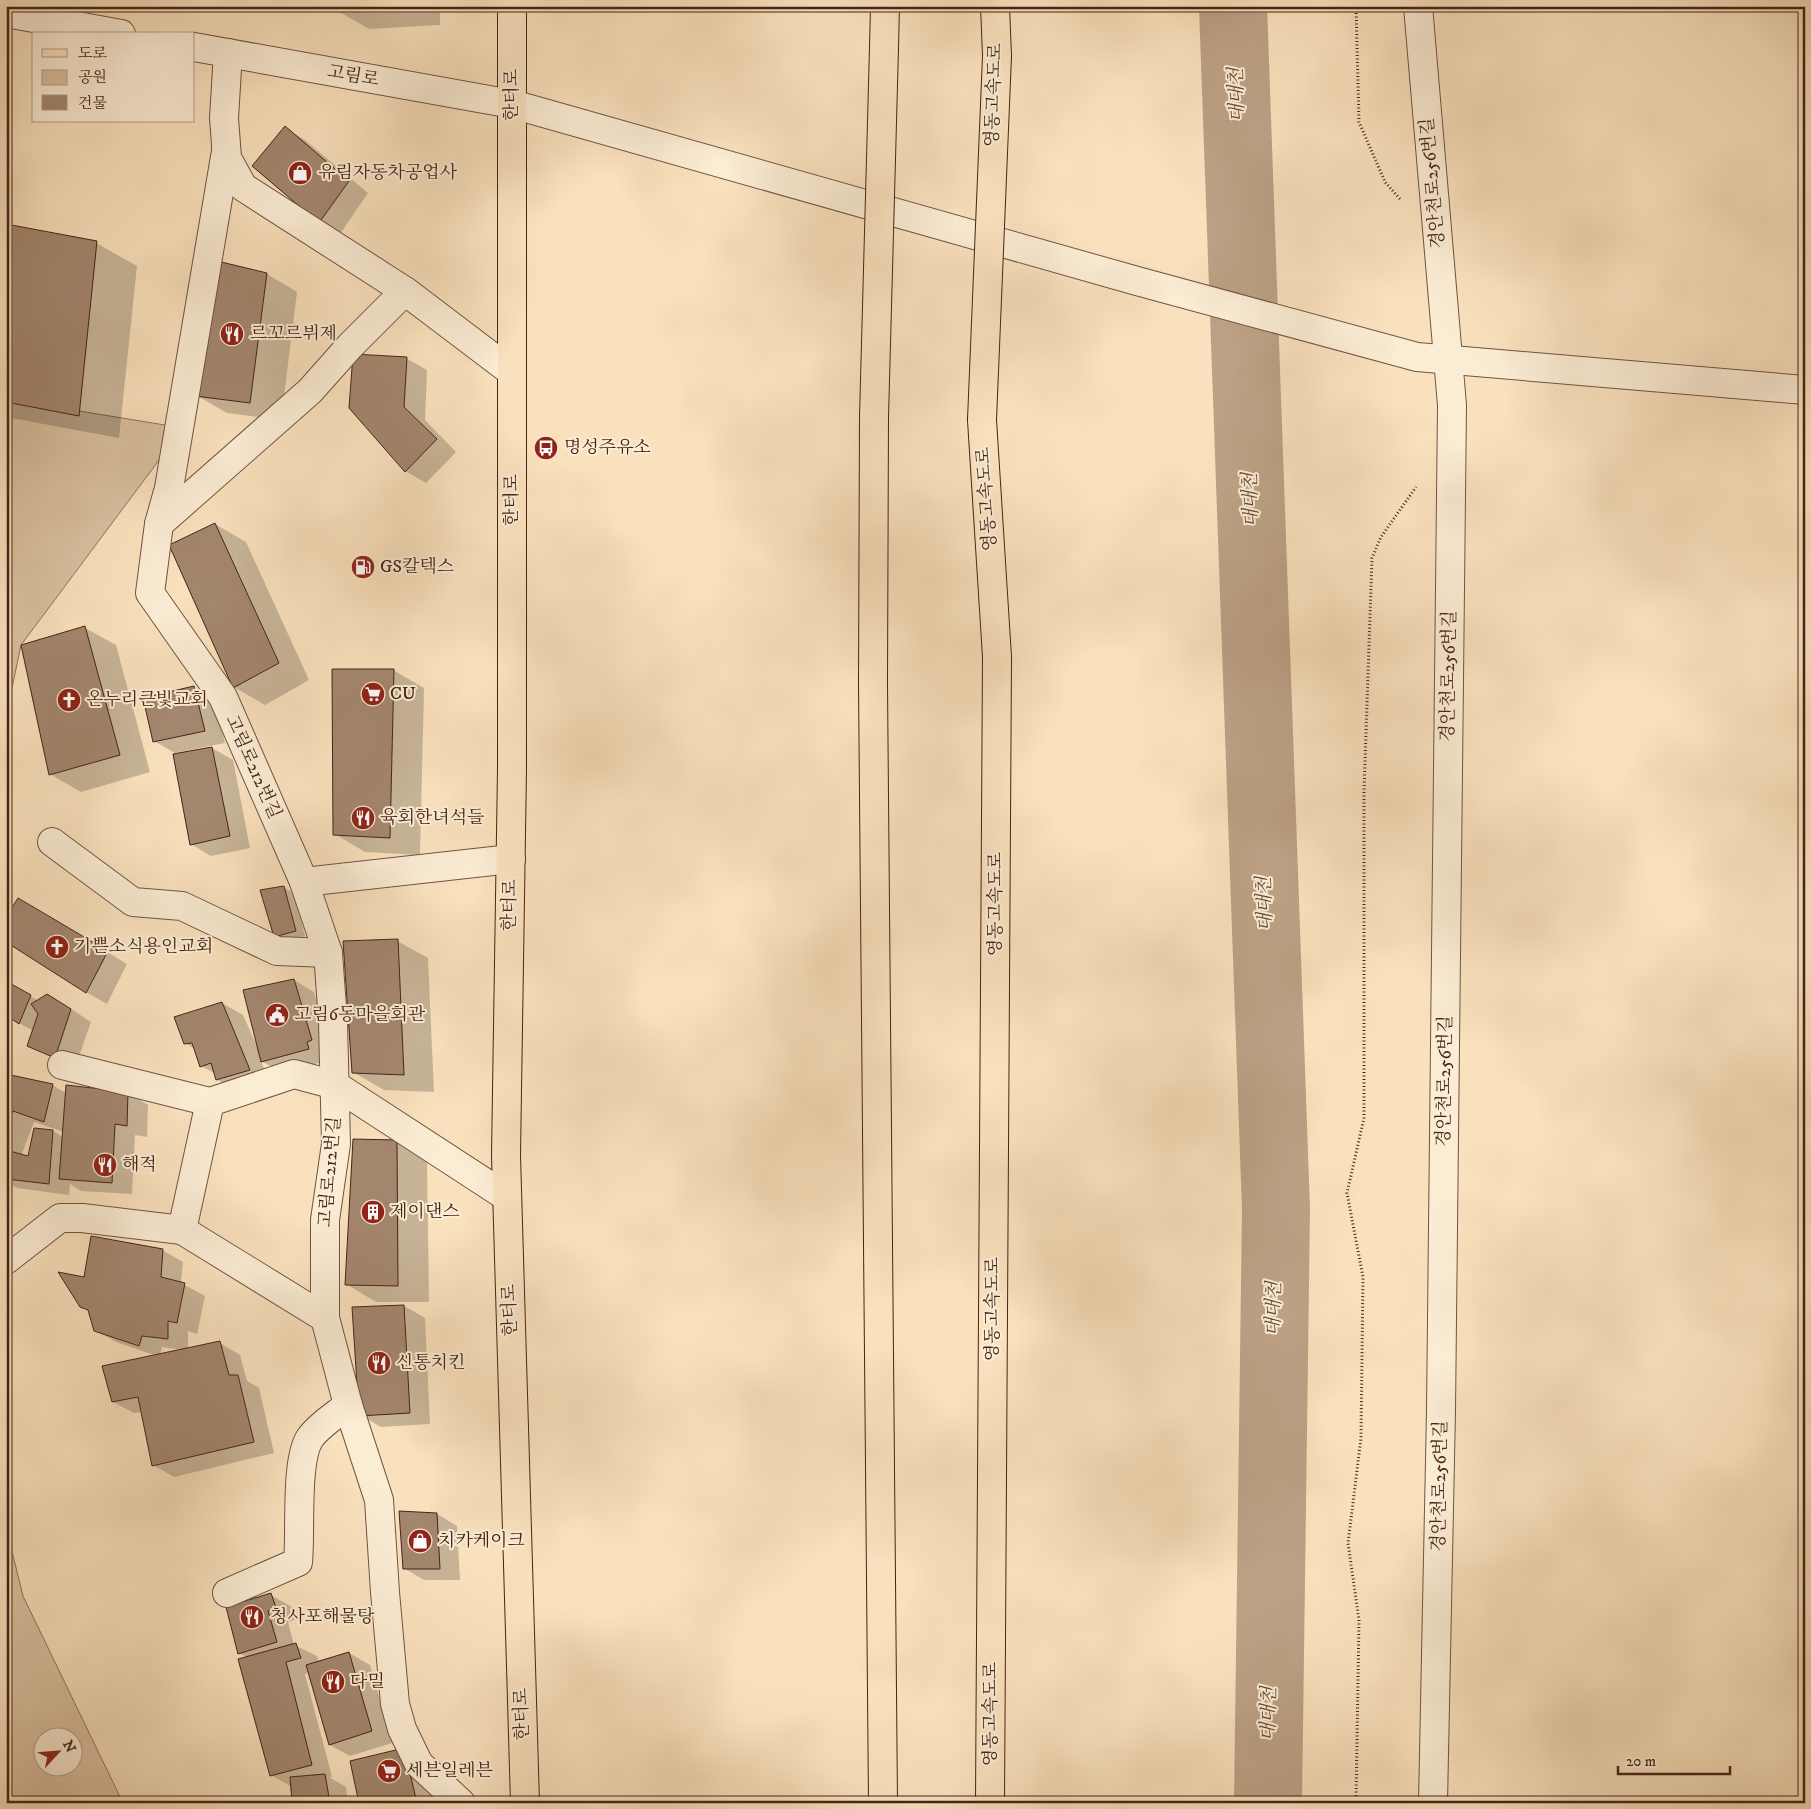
<svg xmlns="http://www.w3.org/2000/svg" width="1811" height="1809" font-family="'IM FELL DW Pica','Noto Serif KR',serif">
	<rect width="100%" height="100%" fill="#f9e1bd"/>
	<filter id="stains"><feTurbulence type="fractalNoise" baseFrequency=".004" numOctaves="4"/><feColorMatrix values="0 0 0 0 .2 0 0 0 0 .09 0 0 0 0 .02 0 0 0 .5 -.17"/></filter>
	<radialGradient id="worn" r=".72"><stop offset=".6" stop-color="#630" stop-opacity="0"/><stop offset="1" stop-color="#630" stop-opacity=".3"/></radialGradient>
	<g fill="#dac1a1" stroke="#90725c" fill-rule="evenodd">
		<path d="M 6,399 L 183,428 L 21,645 L 6,717 Z"/>
		<path d="M 6,1527 L 23,1596 L 123,1803 L 6,1803 ZM 42,1736 L 72,1736 L 72,1766 L 42,1766 Z"/>
	</g>
	<g fill="#0003" fill-rule="evenodd">
		<path d="M 338,6 L 440,6 L 440,25 L 369,29 L 338,11 Z"/>
		<path d="M 285,128 L 305,140 L 368,193 L 340,234 L 320,222 Z"/>
		<path d="M 6,225 L 96,243 L 137,266 L 119,438 L 6,417 Z"/>
		<path d="M 267,274 L 297,292 L 281,420 L 227,413 L 196,395 Z"/>
		<path d="M 406,358 L 427,370 L 425,420 L 456,452 L 426,483 L 405,471 L 350,408 Z"/>
		<path d="M 215,524 L 246,542 L 309,680 L 265,705 L 234,687 Z"/>
		<path d="M 85,628 L 116,645 L 150,772 L 81,792 L 50,774 Z"/>
		<path d="M 393,670 L 424,688 L 420,855 L 365,852 L 335,834 Z"/>
		<path d="M 194,688 L 215,700 L 225,743 L 175,753 L 154,741 Z"/>
		<path d="M 212,748 L 233,760 L 250,848 L 211,856 L 191,844 Z"/>
		<path d="M 284,888 L 294,893 L 305,936 L 285,942 L 275,936 Z"/>
		<path d="M 39,911 L 127,964 L 107,1004 L 86,992 Z"/>
		<path d="M 397,941 L 428,958 L 434,1092 L 384,1090 L 353,1072 Z"/>
		<path d="M 294,980 L 314,992 L 332,1052 L 329,1060 L 283,1073 L 261,1061 L 269,1081 L 238,1091 L 218,1080 L 216,1074 L 201,1066 L 195,1049 L 185,1043 L 222,1003 L 243,1015 L 261,1055 Z"/>
		<path d="M 6,983 L 39,1001 L 68,1007 L 91,1022 L 75,1068 L 29,1045 L 33,1031 L 19,1023 Z"/>
		<path d="M 6,1076 L 52,1085 L 66,1093 L 128,1093 L 148,1105 L 147,1137 L 135,1135 L 132,1194 L 81,1191 L 70,1184 L 69,1195 L 17,1188 L 6,1182 ZM 34,1122 L 64,1132 L 63,1137 L 53,1131 L 29,1158 L 21,1156 Z"/>
		<path d="M 397,1141 L 427,1159 L 429,1302 L 376,1302 L 346,1284 Z"/>
		<path d="M 162,1250 L 183,1262 L 181,1283 L 205,1296 L 197,1334 L 188,1331 L 188,1349 L 220,1343 L 240,1355 L 247,1381 L 259,1388 L 274,1453 L 174,1477 L 153,1465 L 143,1412 L 134,1413 L 113,1402 L 157,1356 L 116,1342 L 95,1330 L 90,1311 L 80,1306 L 85,1278 ZM 162,1347 L 183,1350 L 160,1355 Z"/>
		<path d="M 404,1306 L 425,1318 L 430,1424 L 381,1427 L 360,1415 L 353,1308 Z"/>
		<path d="M 437,1514 L 457,1526 L 460,1580 L 424,1580 L 404,1568 Z"/>
		<path d="M 271,1595 L 292,1607 L 296,1619 L 288,1622 L 294,1645 L 317,1656 L 319,1662 L 349,1653 L 370,1665 L 392,1743 L 350,1756 L 330,1745 L 310,1672 L 305,1674 L 332,1777 L 329,1777 L 346,1787 L 348,1803 L 294,1803 L 292,1787 L 271,1775 L 248,1658 L 239,1653 Z"/>
		<path d="M 424,1761 L 435,1803 L 361,1803 Z"/>
	</g>
	<g fill="none" stroke-linecap="round" stroke-linejoin="round">
		<path stroke="#bca185" stroke-width="68" d="M 1233,6 L 1276,1209 L 1268,1803"/>
	</g>
	<g fill="#a3866e" stroke="#452418">
		<path d="M 337,6 L 410,6 L 410,8 L 337,12 Z"/>
		<path d="M 285,126 L 349,181 L 319,223 L 252,166 Z"/>
		<path d="M 6,224 L 97,241 L 79,416 L 6,402 Z"/>
		<path d="M 217,261 L 267,273 L 250,403 L 195,396 Z"/>
		<path d="M 353,354 L 407,357 L 404,407 L 437,439 L 405,472 L 349,408 Z"/>
		<path d="M 215,523 L 279,663 L 233,688 L 169,545 Z"/>
		<path d="M 85,626 L 120,755 L 49,775 L 21,645 Z"/>
		<path d="M 332,669 L 394,669 L 390,838 L 333,835 Z"/>
		<path d="M 194,686 L 205,731 L 153,742 L 143,698 Z"/>
		<path d="M 212,747 L 230,836 L 190,845 L 173,754 Z"/>
		<path d="M 284,886 L 296,931 L 274,937 L 260,890 Z"/>
		<path d="M 18,898 L 108,951 L 86,993 L 6,942 L 6,917 Z"/>
		<path d="M 398,939 L 404,1075 L 352,1073 L 343,941 Z"/>
		<path d="M 294,979 L 312,1040 L 307,1042 L 309,1049 L 261,1062 L 243,990 Z"/>
		<path d="M 6,981 L 31,995 L 19,1024 L 6,1015 Z"/>
		<path d="M 47,994 L 71,1009 L 55,1058 L 27,1046 L 38,1014 L 31,1004 Z"/>
		<path d="M 222,1002 L 250,1070 L 216,1080 L 211,1063 L 200,1067 L 192,1043 L 184,1044 L 174,1017 Z"/>
		<path d="M 6,1074 L 53,1084 L 44,1122 L 13,1111 L 6,1130 Z"/>
		<path d="M 66,1085 L 128,1092 L 127,1126 L 115,1124 L 112,1183 L 59,1179 Z"/>
		<path d="M 34,1128 L 53,1130 L 49,1184 L 6,1179 L 6,1150 L 28,1156 Z"/>
		<path d="M 353,1139 L 397,1140 L 398,1286 L 345,1285 Z"/>
		<path d="M 91,1236 L 163,1249 L 161,1277 L 185,1283 L 177,1323 L 168,1321 L 168,1339 L 142,1336 L 139,1346 L 94,1331 L 88,1310 L 80,1307 L 58,1272 L 84,1277 Z"/>
		<path d="M 404,1305 L 410,1413 L 359,1416 L 352,1307 Z"/>
		<path d="M 220,1341 L 229,1375 L 238,1375 L 254,1442 L 152,1466 L 138,1397 L 112,1402 L 102,1366 Z"/>
		<path d="M 399,1511 L 437,1513 L 440,1569 L 403,1569 Z"/>
		<path d="M 271,1593 L 276,1608 L 268,1611 L 277,1642 L 238,1654 L 226,1607 Z"/>
		<path d="M 296,1643 L 301,1658 L 286,1662 L 312,1765 L 270,1776 L 238,1659 Z"/>
		<path d="M 349,1652 L 372,1731 L 329,1745 L 306,1665 Z"/>
		<path d="M 404,1748 L 417,1803 L 359,1803 L 350,1761 Z"/>
		<path d="M 325,1774 L 330,1803 L 292,1803 L 290,1777 Z"/>
	</g>
	<g fill="none" stroke-linecap="round" stroke-linejoin="round">
		<g stroke="#725341" stroke-width="30">
			<g id="minor">
				<path d="M 1418,6 L 1452,405 L 1441,1411 L 1433,1803"/>
				<path d="M 6,13 L 121,34"/>
				<path d="M 194,47 L 512,104 L 1137,281 L 1417,357 L 1805,390"/>
				<path d="M 228,53 L 224,118 L 227,158 L 243,187 L 405,291 L 512,372"/>
				<path d="M 226,151 L 169,488 L 159,524 L 150,593 L 223,697 L 304,882 L 328,953 L 333,1021 L 336,1144 L 325,1220 L 325,1318 L 348,1405 L 379,1500 L 385,1592 L 395,1704 L 402,1729 L 419,1764 L 461,1803"/>
				<path d="M 159,524 L 310,391 L 350,346 L 405,291"/>
				<path d="M 52,842 L 133,902 L 182,906 L 277,951 L 328,953"/>
				<path d="M 304,882 L 511,859"/>
				<path d="M 62,1065 L 210,1102 L 294,1074 L 335,1085 L 507,1197"/>
				<path d="M 210,1102 L 182,1230 L 325,1318"/>
				<path d="M 6,1260 L 60,1218 L 82,1218 L 182,1230"/>
				<path d="M 227,1593 L 298,1562 C 301,1532 295,1460 310,1438 C 319,1425 336,1415 348,1405"/>
			</g>
		</g>
		<g stroke="#452418" stroke-width="30">
			<path id="major" d="M 512,6 L 512,769 L 506,1155 L 525,1803"/>
		</g>
		<g stroke="#452418" stroke-width="30">
			<g id="highway">
				<path d="M 995,6 L 997,56"/>
				<path d="M 884,48 L 885,6"/>
				<path d="M 874,417 L 873,684 L 883,1803"/>
				<path d="M 982,420 L 997,657 L 990,1803"/>
			</g>
		</g>
		<g stroke="#452418" stroke-width="3" stroke-dasharray="1 2.5" stroke-linecap="butt">
			<path d="M 1356,6 L 1359,122 L 1385,182 L 1400,199"/>
			<path d="M 1356,1803 L 1359,1620 L 1348,1543 L 1361,1438 L 1363,1277 L 1347,1193 L 1364,1118 L 1364,792 L 1372,558 L 1381,537 L 1416,487"/>
		</g>
		<use href="#minor" stroke="#fbecd4" stroke-width="28"/>
		<use href="#major" stroke="#f9e1bd" stroke-width="28"/>
		<use href="#highway" stroke="#f9e1bd" stroke-width="28"/>
		<g stroke="#452418" stroke-width="30" stroke-linecap="butt">
			<g id="highway-bridge">
				<path d="M 874,417 L 884,48"/>
				<path d="M 982,420 L 997,56"/>
			</g>
		</g>
		<use href="#highway-bridge" stroke="#f9e1bd" stroke-width="28"/>
	</g>
	<defs>
		<g id="shop-disc" transform="scale(1.25)"><circle r="9.5" fill="#8f2418" stroke="#fbecd4"/><path d="M-5-2.5h2.3a2.7 3.5 0 0 1 5.4 0H5L5.5 6h-11ZM-1.5-2.5h3a1.5 2.3 0 0 0-3 0Z" fill="#fff"/></g>
		<g id="restaurant-disc" transform="scale(1.25)"><circle r="9.5" fill="#8f2418" stroke="#fbecd4"/><path d="M-5-6h1v4h1v-4h1v4h1v-4h1v5L-1.5 .5V6h-2V.5L-5-1ZM5-6V6H3V1.5H1.5Q1.5-4 5-6Z" fill="#fff"/></g>
		<g id="bus-disc" transform="scale(1.25)"><circle r="9.5" fill="#8f2418" stroke="#fbecd4"/><path d="M-5-6H5V4H4V6H2V4H-2V6H-4V4H-5ZM-3.5-4V0h7V-4ZM-3.5 1.2v1.5H-2V1.2ZM2 1.2v1.5H3.5V1.2Z" fill="#fff"/></g>
		<g id="fuel-disc" transform="scale(1.25)"><circle r="9.5" fill="#8f2418" stroke="#fbecd4"/><path d="M-5.5-6h7V0h2V4h1.3V-2.5L3-4.5l.8-.8L6-3V5H2.5V1h-1V6h-7ZM-4.2-4.7v3.2H.2V-4.7Z" fill="#fff"/></g>
		<g id="supermarket-disc" transform="scale(1.25)"><circle r="9.5" fill="#8f2418" stroke="#fbecd4"/><path d="M-6-5.5h2.5l.6 2H6L4.5 2H-2.5L-4.4-4H-6ZM-1.5 3.2a1.3 1.3 0 1 0 .1 0ZM3 3.2a1.3 1.3 0 1 0 .1 0Z" fill="#fff"/></g>
		<g id="church-disc" transform="scale(1.25)"><circle r="9.5" fill="#8f2418" stroke="#fbecd4"/><path d="M-1.2-6h2.4v3.5h3.3v2.4h-3.3V6h-2.4V-.1h-3.3v-2.4h3.3Z" fill="#fff"/></g>
		<g id="civic-disc" transform="scale(1.25)"><circle r="9.5" fill="#8f2418" stroke="#fbecd4"/><path d="M-.6-6.5H3V-4.5H.6V-3L4-1V1h2V6H-6V1h2V-1L-.6-3ZM-1.2 2.5V6h2.4V2.5Z" fill="#fff"/></g>
		<g id="building-disc" transform="scale(1.25)"><circle r="9.5" fill="#8f2418" stroke="#fbecd4"/><path d="M-4-6H4V6H1V3H-1V6H-4ZM-2.5-4.3h1.7v1.8h-1.7ZM.8-4.3h1.7v1.8H.8ZM-2.5-1h1.7V.8h-1.7ZM.8-1h1.7V.8H.8Z" fill="#fff"/></g>
	</defs>
	<g fill-rule="evenodd">
		<use href="#shop-disc" x="300" y="173"/>
		<use href="#restaurant-disc" x="232" y="334"/>
		<use href="#bus-disc" x="546" y="448"/>
		<use href="#fuel-disc" x="363" y="567"/>
		<use href="#supermarket-disc" x="373" y="694"/>
		<use href="#church-disc" x="69" y="700"/>
		<use href="#restaurant-disc" x="363" y="818"/>
		<use href="#church-disc" x="57" y="947"/>
		<use href="#civic-disc" x="277" y="1015"/>
		<use href="#restaurant-disc" x="105" y="1165"/>
		<use href="#building-disc" x="373" y="1212"/>
		<use href="#restaurant-disc" x="379" y="1363"/>
		<use href="#shop-disc" x="420" y="1541"/>
		<use href="#restaurant-disc" x="252" y="1617"/>
		<use href="#restaurant-disc" x="333" y="1682"/>
		<use href="#supermarket-disc" x="389" y="1771"/>
	</g>
	<g text-anchor="middle" dominant-baseline="central" stroke-width="4" stroke-linejoin="round" paint-order="stroke">
		<g font-size="18" fill="#452418" stroke="#fbecd4">
			<text transform="translate(353 76) rotate(10)">고림로</text>
			<text transform="translate(512 95) rotate(-90)">한터로</text>
			<text transform="translate(994 95) rotate(-88)">영동고속도로</text>
			<text transform="translate(1433 183) rotate(-95)">경안천로256번길</text>
			<text transform="translate(987 499) rotate(-94)">영동고속도로</text>
			<text transform="translate(512 500) rotate(-90)">한터로</text>
			<text transform="translate(1449 676) rotate(-89)">경안천로256번길</text>
			<text transform="translate(253 767) rotate(66)">고림로212번길</text>
			<text transform="translate(996 904) rotate(-90)">영동고속도로</text>
			<text transform="translate(510 905) rotate(-89)">한터로</text>
			<text transform="translate(1445 1081) rotate(-89)">경안천로256번길</text>
			<text transform="translate(330 1172) rotate(-85)">고림로212번길</text>
			<text transform="translate(993 1309) rotate(-90)">영동고속도로</text>
			<text transform="translate(510 1310) rotate(-92)">한터로</text>
			<text transform="translate(1440 1486) rotate(-89)">경안천로256번길</text>
			<text transform="translate(522 1714) rotate(-92)">한터로</text>
			<text transform="translate(991 1714) rotate(-90)">영동고속도로</text>
		</g>
		<g font-size="18" fill="#452418" stroke="#fbecd4" text-anchor="start">
			<text x="318" y="173">유림자동차공업사</text>
			<text x="250" y="334">르꼬르뷔제</text>
			<text x="564" y="448">명성주유소</text>
			<text x="380" y="567">GS칼텍스</text>
			<text x="390" y="694">CU</text>
			<text x="86" y="700">온누리큰빛교회</text>
			<text x="380" y="818">육회한녀석들</text>
			<text x="74" y="947">기쁜소식용인교회</text>
			<text x="294" y="1015">고림6동마을회관</text>
			<text x="122" y="1165">해적</text>
			<text x="390" y="1212">제이댄스</text>
			<text x="396" y="1363">신통치킨</text>
			<text x="438" y="1541">치카케이크</text>
			<text x="270" y="1617">청사포해물탕</text>
			<text x="350" y="1682">다밀</text>
			<text x="406" y="1771">세븐일레븐</text>
		</g>
		<g font-size="19" font-style="italic" fill="#694a39" stroke="#fbecd4">
			<text transform="translate(1237 95) rotate(-92)">대대천</text>
			<text transform="translate(1251 500) rotate(-92)">대대천</text>
			<text transform="translate(1265 904) rotate(-92)">대대천</text>
			<text transform="translate(1274 1309) rotate(-89)">대대천</text>
			<text transform="translate(1269 1714) rotate(-89)">대대천</text>
		</g>
	</g>
	<rect width="1811" height="1809" fill="none" stroke="#f9e1bd" stroke-width="25"/>
	<rect x="8" y="8" width="1796" height="1794" fill="none" stroke="#452418" stroke-width="2.5"/>
	<rect x="12" y="12" width="1786" height="1784" fill="none" stroke="#452418"/>
	<rect x="32" y="32" width="162" height="90" fill="#fbecd4" stroke="#b29c89"/>
	<rect x="42" y="49" width="25" height="8" fill="#f9e1bd" stroke="#b29c89"/>
	<text x="78" y="58" font-size="15" fill="#452418">도로</text>
	<rect x="42" y="70" width="25" height="15" fill="#dac1a1" stroke="#b29c89"/>
	<text x="78" y="82" font-size="15" fill="#452418">공원</text>
	<rect x="42" y="95" width="25" height="15" fill="#a3866e" stroke="#b29c89"/>
	<text x="78" y="108" font-size="15" fill="#452418">건물</text>
	<g transform="translate(58 1752) rotate(64)"><circle r="24" fill="#fbecd4" stroke="#b29c89"/>
	<path d="M0-4L9 19L0 12L-9 19Z" fill="#8f2418"/>
	<text y="-8" font-size="14" font-weight="bold" text-anchor="middle" fill="#452418">N</text>
	</g>
	<path d="M1618 1766v8h112v-8" fill="none" stroke="#452418" stroke-width="2.5"/>
	<text x="1626" y="1766" font-size="15" fill="#452418" stroke="#fbecd4" stroke-width="4" paint-order="stroke">20 m</text>
	<rect width="100%" height="100%" filter="url(#stains)"/>
	<rect width="100%" height="100%" fill="url(#worn)"/>
</svg>
